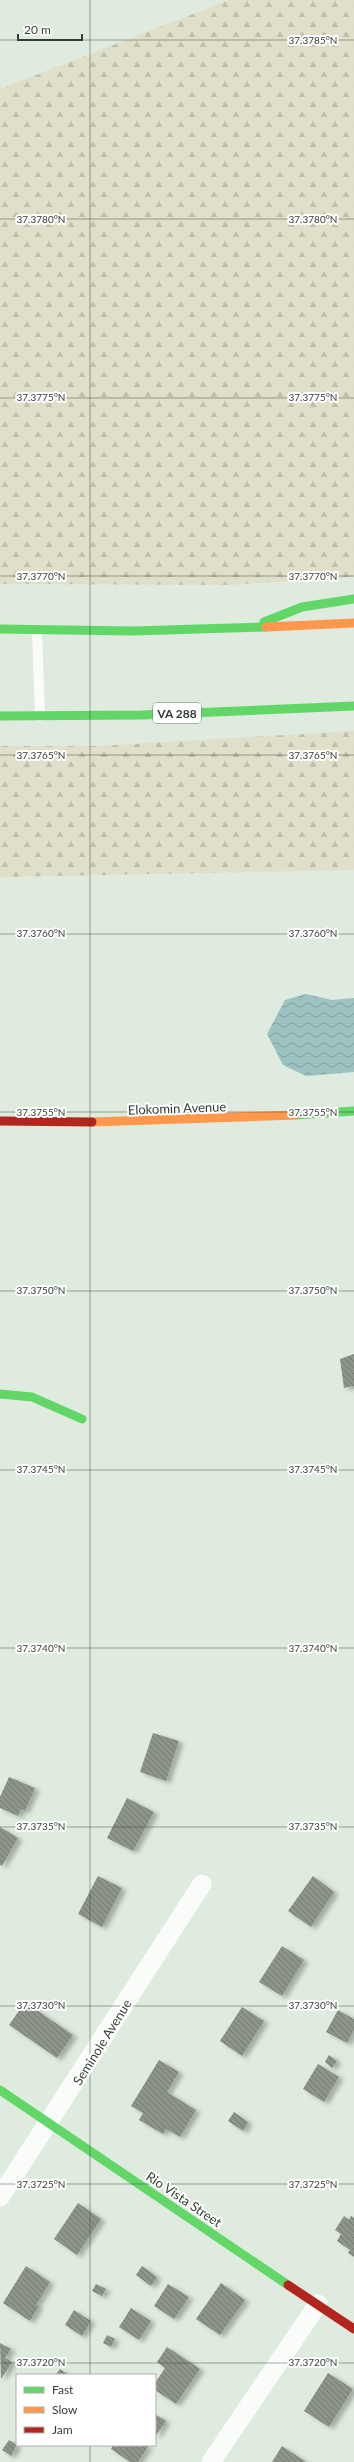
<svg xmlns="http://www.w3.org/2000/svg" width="354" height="2462" font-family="Lato,sans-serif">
	<defs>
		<pattern id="forest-firs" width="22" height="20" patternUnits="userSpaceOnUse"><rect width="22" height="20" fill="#e0dfc9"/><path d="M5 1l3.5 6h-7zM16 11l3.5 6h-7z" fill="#c1c0ad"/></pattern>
		<pattern id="water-waves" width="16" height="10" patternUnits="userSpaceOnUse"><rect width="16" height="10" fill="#9cc2c0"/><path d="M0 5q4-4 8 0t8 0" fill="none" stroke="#809f9d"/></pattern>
		<pattern id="building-back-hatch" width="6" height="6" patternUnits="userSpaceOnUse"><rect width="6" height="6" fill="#8d9489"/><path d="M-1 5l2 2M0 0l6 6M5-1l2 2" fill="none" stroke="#747a71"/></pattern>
		<filter id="shadow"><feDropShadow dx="4.5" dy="2.5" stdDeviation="2" flood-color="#0004"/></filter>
	</defs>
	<rect width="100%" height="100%" fill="#dfebdf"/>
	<g fill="url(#forest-firs)">
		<path d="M 229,0 L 354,0 L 354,577 L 231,585 L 0,584 L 0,89 Z"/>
		<path d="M 354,731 L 354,870 L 0,877 L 0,746 L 97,746 Z"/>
	</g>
	<path fill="url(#water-waves)" d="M 306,994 L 332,1000 L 354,998 L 354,1072 L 306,1076 L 283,1065 L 267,1034 L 285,1000 Z"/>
	<g fill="url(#building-back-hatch)" filter="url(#shadow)">
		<path d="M 354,1354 L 354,1389 L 353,1386 L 344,1388 L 340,1359 Z"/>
		<path d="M 153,1733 L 179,1741 L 166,1781 L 140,1772 Z"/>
		<path d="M 9,1777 L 35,1788 L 25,1811 L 21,1809 L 18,1816 L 0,1808 L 0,1797 Z"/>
		<path d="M 127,1798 L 154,1812 L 133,1851 L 107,1838 Z"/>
		<path d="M 0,1827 L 18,1838 L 2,1866 L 0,1865 Z"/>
		<path d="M 98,1876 L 122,1888 L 102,1927 L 78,1914 Z"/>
		<path d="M 313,1876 L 334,1892 L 311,1927 L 288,1911 Z"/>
		<path d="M 282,1946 L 304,1960 L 282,1996 L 259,1982 Z"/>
		<path d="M 25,2002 L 73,2035 L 57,2058 L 9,2025 Z"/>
		<path d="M 242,2007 L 264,2021 L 242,2056 L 220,2041 Z"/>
		<path d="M 338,2010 L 354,2019 L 354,2030 L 347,2043 L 326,2032 Z"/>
		<path d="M 329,2055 L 337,2061 L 332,2068 L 325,2062 Z"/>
		<path d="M 159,2060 L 179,2072 L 167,2092 L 196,2110 L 180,2137 L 166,2129 L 163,2134 L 139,2120 L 143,2113 L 131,2106 Z"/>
		<path d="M 318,2064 L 339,2077 L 324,2102 L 303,2089 Z"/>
		<path d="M 234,2112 L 248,2122 L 243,2131 L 228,2121 Z"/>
		<path d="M 78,2203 L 101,2219 L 77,2255 L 54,2239 Z"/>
		<path d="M 344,2216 L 349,2220 L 351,2216 L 354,2218 L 354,2257 L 348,2253 L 350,2250 L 337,2241 L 341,2234 L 335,2230 Z"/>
		<path d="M 26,2266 L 50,2282 L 36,2305 L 39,2306 L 30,2321 L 3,2303 Z"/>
		<path d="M 142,2266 L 157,2277 L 151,2286 L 136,2275 Z"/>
		<path d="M 221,2283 L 245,2300 L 220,2335 L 196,2319 Z"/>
		<path d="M 96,2284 L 106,2289 L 102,2296 L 92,2291 Z"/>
		<path d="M 168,2284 L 189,2297 L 174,2319 L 154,2306 Z"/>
		<path d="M 131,2308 L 151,2321 L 139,2340 L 119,2327 Z"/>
		<path d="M 74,2310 L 91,2321 L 82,2336 L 65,2325 Z"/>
		<path d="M 107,2335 L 115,2339 L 111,2347 L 103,2343 Z"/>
		<path d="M 0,2343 L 11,2349 L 5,2358 L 12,2362 L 1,2379 Z"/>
		<path d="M 167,2347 L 200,2369 L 176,2404 L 155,2390 L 155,2383 L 165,2368 L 157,2362 Z"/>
		<path d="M 60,2369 L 69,2375 L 56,2374 Z"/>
		<path d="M 328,2373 L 353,2389 L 329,2427 L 304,2411 Z"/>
		<path d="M 155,2414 L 166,2421 L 155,2437 Z"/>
		<path d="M 9,2440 L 17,2445 L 11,2456 L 2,2450 Z"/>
		<path d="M 113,2445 L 149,2445 L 138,2462 L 130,2462 L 111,2449 Z"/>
		<path d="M 282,2446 L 306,2462 L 272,2462 Z"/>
	</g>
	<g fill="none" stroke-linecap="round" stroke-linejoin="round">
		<path stroke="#fafcfa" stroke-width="10" d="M 37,631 L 40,716"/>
		<g stroke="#fafcfa" stroke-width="19">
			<path d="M 0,2197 L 202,1884"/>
			<path d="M 211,2462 L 318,2304"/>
		</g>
		<g stroke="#63d668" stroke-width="9">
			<path d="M 264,622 L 302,607 L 354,599"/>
			<path d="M 0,629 L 133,631 L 266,627"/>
			<path d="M 0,716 L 142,715 L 354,706"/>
			<path d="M 296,1115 L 354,1111"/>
			<path d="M 0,1394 L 32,1397 L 82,1419"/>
			<path d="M 0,2090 L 288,2285"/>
		</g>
		<g stroke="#ff974d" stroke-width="9">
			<path d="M 266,627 L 354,623"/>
			<path d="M 92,1122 L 296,1115"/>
		</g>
		<g stroke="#b3261e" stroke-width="9">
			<path d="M 0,1121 L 92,1122"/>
			<path d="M 288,2285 L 354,2329"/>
		</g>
	</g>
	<path fill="none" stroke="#343d34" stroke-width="1" stroke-opacity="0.45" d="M 90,0 L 90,2375M 0,40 L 354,40M 0,219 L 354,219M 0,398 L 354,398M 0,576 L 354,576M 0,755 L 354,755M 0,934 L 354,934M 0,1112 L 354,1112M 0,1291 L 354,1291M 0,1470 L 354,1470M 0,1648 L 354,1648M 0,1827 L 354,1827M 0,2006 L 354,2006M 0,2184 L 354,2184M 0,2363 L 354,2363M 90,2445 L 90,2462"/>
	<g text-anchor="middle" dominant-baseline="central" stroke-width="4" stroke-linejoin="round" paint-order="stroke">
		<rect fill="#fff" stroke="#717771" stroke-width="1" x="153" y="703" width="48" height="20" rx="3"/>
		<g font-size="12" font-weight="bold" fill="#343d34">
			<text x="177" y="713">VA 288</text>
		</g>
		<g font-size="13" fill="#343d34" stroke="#fff">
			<text transform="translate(177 1108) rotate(-2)">Elokomin Avenue</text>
			<text transform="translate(102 2042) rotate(-58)">Seminole Avenue</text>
			<text transform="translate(184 2199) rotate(34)">Rio Vista Street</text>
		</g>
	</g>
	<g font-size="10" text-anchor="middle" fill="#343d34" stroke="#fff" stroke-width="4" stroke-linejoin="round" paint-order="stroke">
		<text x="313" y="44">37.3785°N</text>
		<text x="41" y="223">37.3780°N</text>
		<text x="313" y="223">37.3780°N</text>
		<text x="41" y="401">37.3775°N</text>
		<text x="313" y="401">37.3775°N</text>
		<text x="41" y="580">37.3770°N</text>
		<text x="313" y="580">37.3770°N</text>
		<text x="41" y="759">37.3765°N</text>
		<text x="313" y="759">37.3765°N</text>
		<text x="41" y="937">37.3760°N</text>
		<text x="313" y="937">37.3760°N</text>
		<text x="41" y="1116">37.3755°N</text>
		<text x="313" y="1116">37.3755°N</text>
		<text x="41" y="1294">37.3750°N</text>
		<text x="313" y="1294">37.3750°N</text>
		<text x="41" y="1473">37.3745°N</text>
		<text x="313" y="1473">37.3745°N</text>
		<text x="41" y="1652">37.3740°N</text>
		<text x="313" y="1652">37.3740°N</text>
		<text x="41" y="1830">37.3735°N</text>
		<text x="313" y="1830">37.3735°N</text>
		<text x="41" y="2009">37.3730°N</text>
		<text x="313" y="2009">37.3730°N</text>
		<text x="41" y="2188">37.3725°N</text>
		<text x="313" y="2188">37.3725°N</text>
		<text x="41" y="2366">37.3720°N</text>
		<text x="313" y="2366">37.3720°N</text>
	</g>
	<rect x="16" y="2374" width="140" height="72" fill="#ffffff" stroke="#aeb1ae"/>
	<rect x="24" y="2387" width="20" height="6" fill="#63d668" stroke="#aeb1ae"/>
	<text x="52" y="2394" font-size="12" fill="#343d34">Fast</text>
	<rect x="24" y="2407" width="20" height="6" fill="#ff974d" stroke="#aeb1ae"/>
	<text x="52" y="2414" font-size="12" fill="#343d34">Slow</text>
	<rect x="24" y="2427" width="20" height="6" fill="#b3261e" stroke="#aeb1ae"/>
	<text x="52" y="2434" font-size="12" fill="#343d34">Jam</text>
	<path d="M18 34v6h64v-6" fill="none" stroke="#343d34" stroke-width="2"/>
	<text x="24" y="34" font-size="12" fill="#343d34" stroke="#ffffff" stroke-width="3" paint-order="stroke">20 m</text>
</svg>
